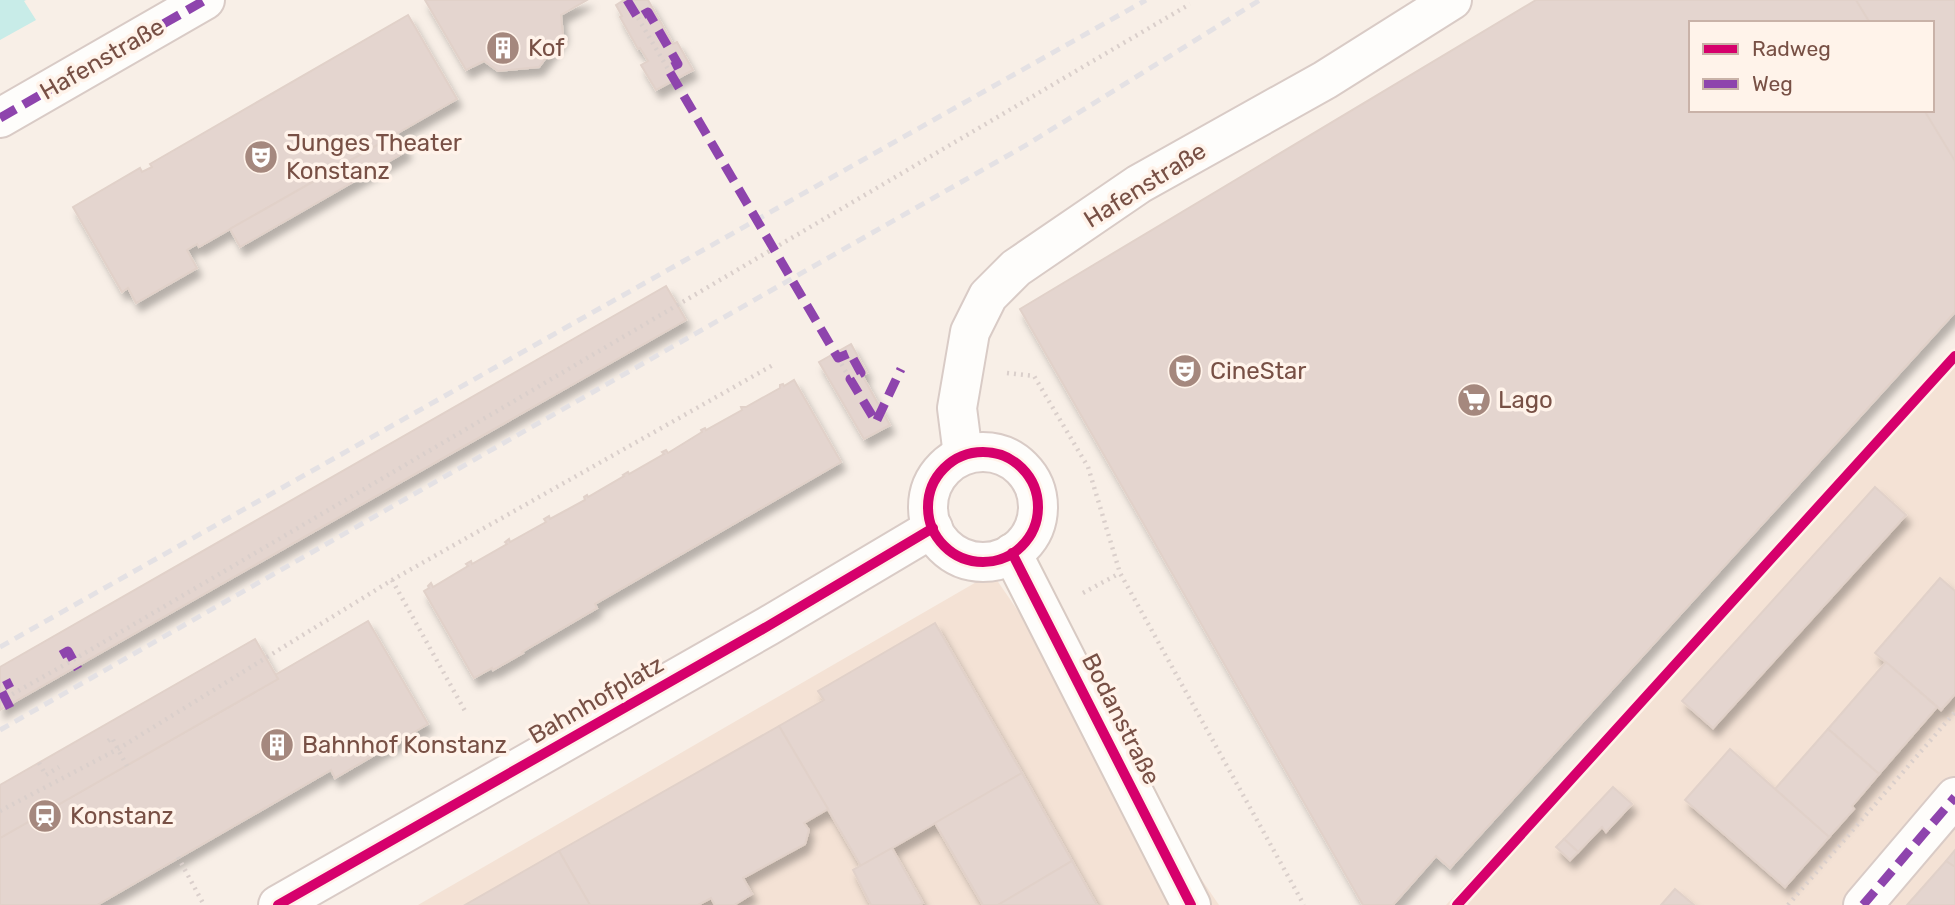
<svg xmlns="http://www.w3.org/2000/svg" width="1955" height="905" font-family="Rubik,sans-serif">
	<defs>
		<filter id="shadow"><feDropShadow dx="4.5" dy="8" stdDeviation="3.5" flood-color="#0004"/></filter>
	</defs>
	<rect width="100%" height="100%" fill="#f8efe7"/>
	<g fill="#f4e2d5">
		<path d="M 1955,352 L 1955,905 L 1446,905 Z"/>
		<path d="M 992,573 L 1219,905 L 418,905 Z"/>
	</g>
	<path fill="#c8ece8" d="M 0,0 L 26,0 L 24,1 L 36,20 L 0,40 Z"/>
	<g fill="#e4d5cf" stroke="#e1d1c9" stroke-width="2" fill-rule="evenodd" filter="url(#shadow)">
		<path d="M 425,0 L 587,0 L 561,15 L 563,35 L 539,67 L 498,71 L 484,61 L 466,70 Z"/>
		<path d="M 624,0 L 648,0 L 673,44 L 677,42 L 693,70 L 656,90 L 641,65 L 648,61 L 640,48 L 638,49 L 620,17 L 622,16 L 616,5 Z"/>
		<path d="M 1536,0 L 1955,0 L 1955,312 L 1450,868 L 1436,856 L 1393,905 L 1363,905 L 1020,309 ZM 1691,23 L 1932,23 L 1932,110 L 1691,110 Z"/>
		<path d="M 1856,0 L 1955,0 L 1955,161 L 1924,110 L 1932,110 L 1932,23 L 1870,23 Z"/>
		<path d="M 408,15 L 457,99 L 199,247 L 197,244 L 187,250 L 197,268 L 136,303 L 128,288 L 122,292 L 73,207 L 140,168 L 142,172 L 152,167 L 150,164 Z"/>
		<path d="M 397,134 L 407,151 L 240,247 L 230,229 Z"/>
		<path d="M 666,286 L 686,320 L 0,710 L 0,667 Z"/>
		<path d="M 851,344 L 867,373 L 862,375 L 890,425 L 864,439 L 819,362 Z"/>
		<path d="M 794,380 L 841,462 L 595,604 L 597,608 L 522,652 L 523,653 L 493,670 L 492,668 L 474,678 L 424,591 L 429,588 L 428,586 L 431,583 L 433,587 L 468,566 L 466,564 L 471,561 L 472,564 L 507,544 L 505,542 L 509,539 L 510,542 L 546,522 L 544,519 L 549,516 L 550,519 L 585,500 L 584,497 L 587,495 L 588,497 L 624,476 L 623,475 L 628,472 L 629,474 L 664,454 L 662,452 L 666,450 L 668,453 L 702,432 L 701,430 L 705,428 L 706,430 L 742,410 L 741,407 L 746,407 L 780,388 L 780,385 L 783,384 L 784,386 Z"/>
		<path d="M 1875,487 L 1906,515 L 1713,728 L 1682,701 Z"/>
		<path d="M 1940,578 L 1955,591 L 1955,694 L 1941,710 L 1875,653 Z"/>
		<path d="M 368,621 L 428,724 L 335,778 L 331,770 L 97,905 L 0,905 L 0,838 L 278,679 L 275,675 Z"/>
		<path d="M 935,623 L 1022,773 L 861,866 L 779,726 L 824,700 L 818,691 Z"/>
		<path d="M 255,639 L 278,679 L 0,838 L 0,785 Z"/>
		<path d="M 1886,662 L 1937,707 L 1879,774 L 1828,729 Z"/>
		<path d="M 779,726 L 828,809 L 804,823 L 809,830 L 805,844 L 743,878 L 752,894 L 734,905 L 715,905 L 711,898 L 698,905 L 590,905 L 559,851 Z"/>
		<path d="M 1828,729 L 1879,774 L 1852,806 L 1854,809 L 1829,837 L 1775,789 Z"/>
		<path d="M 1730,749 L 1829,837 L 1785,887 L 1685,800 Z"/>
		<path d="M 1022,773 L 1072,861 L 998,905 L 983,905 L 935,823 Z"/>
		<path d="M 1613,787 L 1632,804 L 1606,832 L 1602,827 L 1578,852 L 1564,839 Z"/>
		<path d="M 1564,839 L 1578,852 L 1570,860 L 1556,847 Z"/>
		<path d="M 892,848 L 923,903 L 919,905 L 871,905 L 853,870 Z"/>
		<path d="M 1955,850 L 1955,867 L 1946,861 Z"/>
		<path d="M 559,851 L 590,905 L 465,905 Z"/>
		<path d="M 1072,861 L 1097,905 L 998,905 Z"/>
		<path d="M 1946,861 L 1955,867 L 1955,905 L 1907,905 Z"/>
		<path d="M 1675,889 L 1694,905 L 1661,905 Z"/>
	</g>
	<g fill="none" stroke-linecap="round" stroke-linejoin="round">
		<g stroke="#d9cbc6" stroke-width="42">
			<g id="street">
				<path d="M 0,118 L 205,0"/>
				<circle cx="983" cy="507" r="55"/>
				<path d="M 963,455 L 957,408 L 970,332 L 988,296 L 1016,268 L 1139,184 L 1325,80 L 1452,0"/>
				<path d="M 278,905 L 768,626 L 933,528"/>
				<path d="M 1863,905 L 1955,797"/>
			</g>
		</g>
		<g stroke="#d8cac3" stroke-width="42">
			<path id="secondary" d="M 1012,553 L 1191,905"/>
		</g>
		<g stroke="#dacfcb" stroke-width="4.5" stroke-dasharray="2 5" stroke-linecap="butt">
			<path d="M 638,18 L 668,69"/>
			<path d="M 838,358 L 850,379"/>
			<path d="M 1007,373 L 1034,376 L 1088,467 L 1120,573 L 1304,905"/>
			<path d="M 392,580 L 465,711"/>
			<path d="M 1083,593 L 1120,573"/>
			<path d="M 0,701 L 73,660 L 1190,4"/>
			<path d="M 108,741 L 112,738 L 127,766"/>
			<path d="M 39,763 L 46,775 L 59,767"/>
			<path d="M 0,811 L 118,749 L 392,580 L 773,365"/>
			<path d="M 178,857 L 204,905"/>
			<path d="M 1788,905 L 1955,712"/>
		</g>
		<use href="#street" stroke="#fefdfb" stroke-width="38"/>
		<use href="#secondary" stroke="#fefdfb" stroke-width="38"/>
		<g stroke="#e4e1e4" stroke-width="5" stroke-dasharray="10 7" stroke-linecap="butt">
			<path d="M 0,647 L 1146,0"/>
			<path d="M 0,730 L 1028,144 L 1260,0"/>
		</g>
		<g stroke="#8e44ad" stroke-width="9" stroke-dasharray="18 9" stroke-linecap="butt">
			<path d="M 627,0 L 638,18 L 648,12 L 678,64 L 668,69 L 835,353 L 838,358 L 850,353 L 861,373 L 850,379 L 876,422 L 901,369"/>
			<path d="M 0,118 L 205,0"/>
			<path d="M 61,655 L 68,651 L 78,669"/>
			<path d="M 10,708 L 0,688 L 12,682"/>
			<path d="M 1863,905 L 1955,797"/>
		</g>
		<g stroke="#fff3ea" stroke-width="15">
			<g id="cycleway">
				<circle cx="983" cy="507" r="55"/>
				<path d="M 1012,553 L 1191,905"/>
				<path d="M 278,905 L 768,626 L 933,528"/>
				<path d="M 1457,905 L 1955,356"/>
			</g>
		</g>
		<use href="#cycleway" stroke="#d6006c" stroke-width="10"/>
	</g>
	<defs>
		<g id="building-disc" transform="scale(1.75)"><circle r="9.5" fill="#a5887e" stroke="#fff3ea"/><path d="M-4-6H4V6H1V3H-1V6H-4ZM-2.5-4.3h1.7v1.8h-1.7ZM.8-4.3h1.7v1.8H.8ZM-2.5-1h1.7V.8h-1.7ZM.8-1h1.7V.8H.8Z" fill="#fff"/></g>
		<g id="theatre-disc" transform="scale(1.75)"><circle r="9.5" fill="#a5887e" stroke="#fff3ea"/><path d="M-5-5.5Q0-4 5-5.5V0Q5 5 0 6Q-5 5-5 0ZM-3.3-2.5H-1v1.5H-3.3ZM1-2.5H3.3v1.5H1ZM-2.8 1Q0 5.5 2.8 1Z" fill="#fff"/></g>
		<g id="supermarket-disc" transform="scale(1.75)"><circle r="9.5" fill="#a5887e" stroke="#fff3ea"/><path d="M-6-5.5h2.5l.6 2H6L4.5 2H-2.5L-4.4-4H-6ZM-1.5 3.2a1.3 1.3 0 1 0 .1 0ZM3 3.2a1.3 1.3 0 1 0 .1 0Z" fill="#fff"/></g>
		<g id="station-disc" transform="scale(1.75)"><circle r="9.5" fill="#a5887e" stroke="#fff3ea"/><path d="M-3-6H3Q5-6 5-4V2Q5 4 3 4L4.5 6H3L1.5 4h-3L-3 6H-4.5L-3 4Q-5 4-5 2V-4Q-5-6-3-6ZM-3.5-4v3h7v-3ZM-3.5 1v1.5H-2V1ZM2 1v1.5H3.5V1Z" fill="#fff"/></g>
	</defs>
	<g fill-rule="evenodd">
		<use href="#building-disc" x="503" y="48"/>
		<use href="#theatre-disc" x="261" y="157"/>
		<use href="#theatre-disc" x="1185" y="371"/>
		<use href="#supermarket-disc" x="1474" y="400"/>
		<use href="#building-disc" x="277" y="745"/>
		<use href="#station-disc" x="45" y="816"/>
	</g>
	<g text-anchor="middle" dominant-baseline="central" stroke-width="7" stroke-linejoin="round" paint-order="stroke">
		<g font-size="24" fill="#785045" stroke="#fff3ea" text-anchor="start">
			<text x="528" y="48">Kof</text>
			<text x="286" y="143">Junges Theater<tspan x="286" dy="28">Konstanz</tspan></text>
			<text x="1210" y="371">CineStar</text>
			<text x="1498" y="400">Lago</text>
			<text x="302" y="745">Bahnhof Konstanz</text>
			<text x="70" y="816">Konstanz</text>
		</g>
		<g font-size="24" fill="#785045" stroke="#fff3ea">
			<text transform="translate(102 59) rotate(-30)">Hafenstraße</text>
			<text transform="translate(1145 185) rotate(-32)">Hafenstraße</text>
			<text transform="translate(596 700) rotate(-30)">Bahnhofplatz</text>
			<text transform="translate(1121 719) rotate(63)">Bodanstraße</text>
		</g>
	</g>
	<rect x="1689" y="21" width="245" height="91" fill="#fff3ea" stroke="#c9b2a8" stroke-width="2"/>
	<rect x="1703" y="44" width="35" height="10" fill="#d6006c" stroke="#c9b2a8" stroke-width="2"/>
	<text x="1752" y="56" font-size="21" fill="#785045">Radweg</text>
	<rect x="1703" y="79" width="35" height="10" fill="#8e44ad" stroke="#c9b2a8" stroke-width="2"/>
	<text x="1752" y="91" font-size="21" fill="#785045">Weg</text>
</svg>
